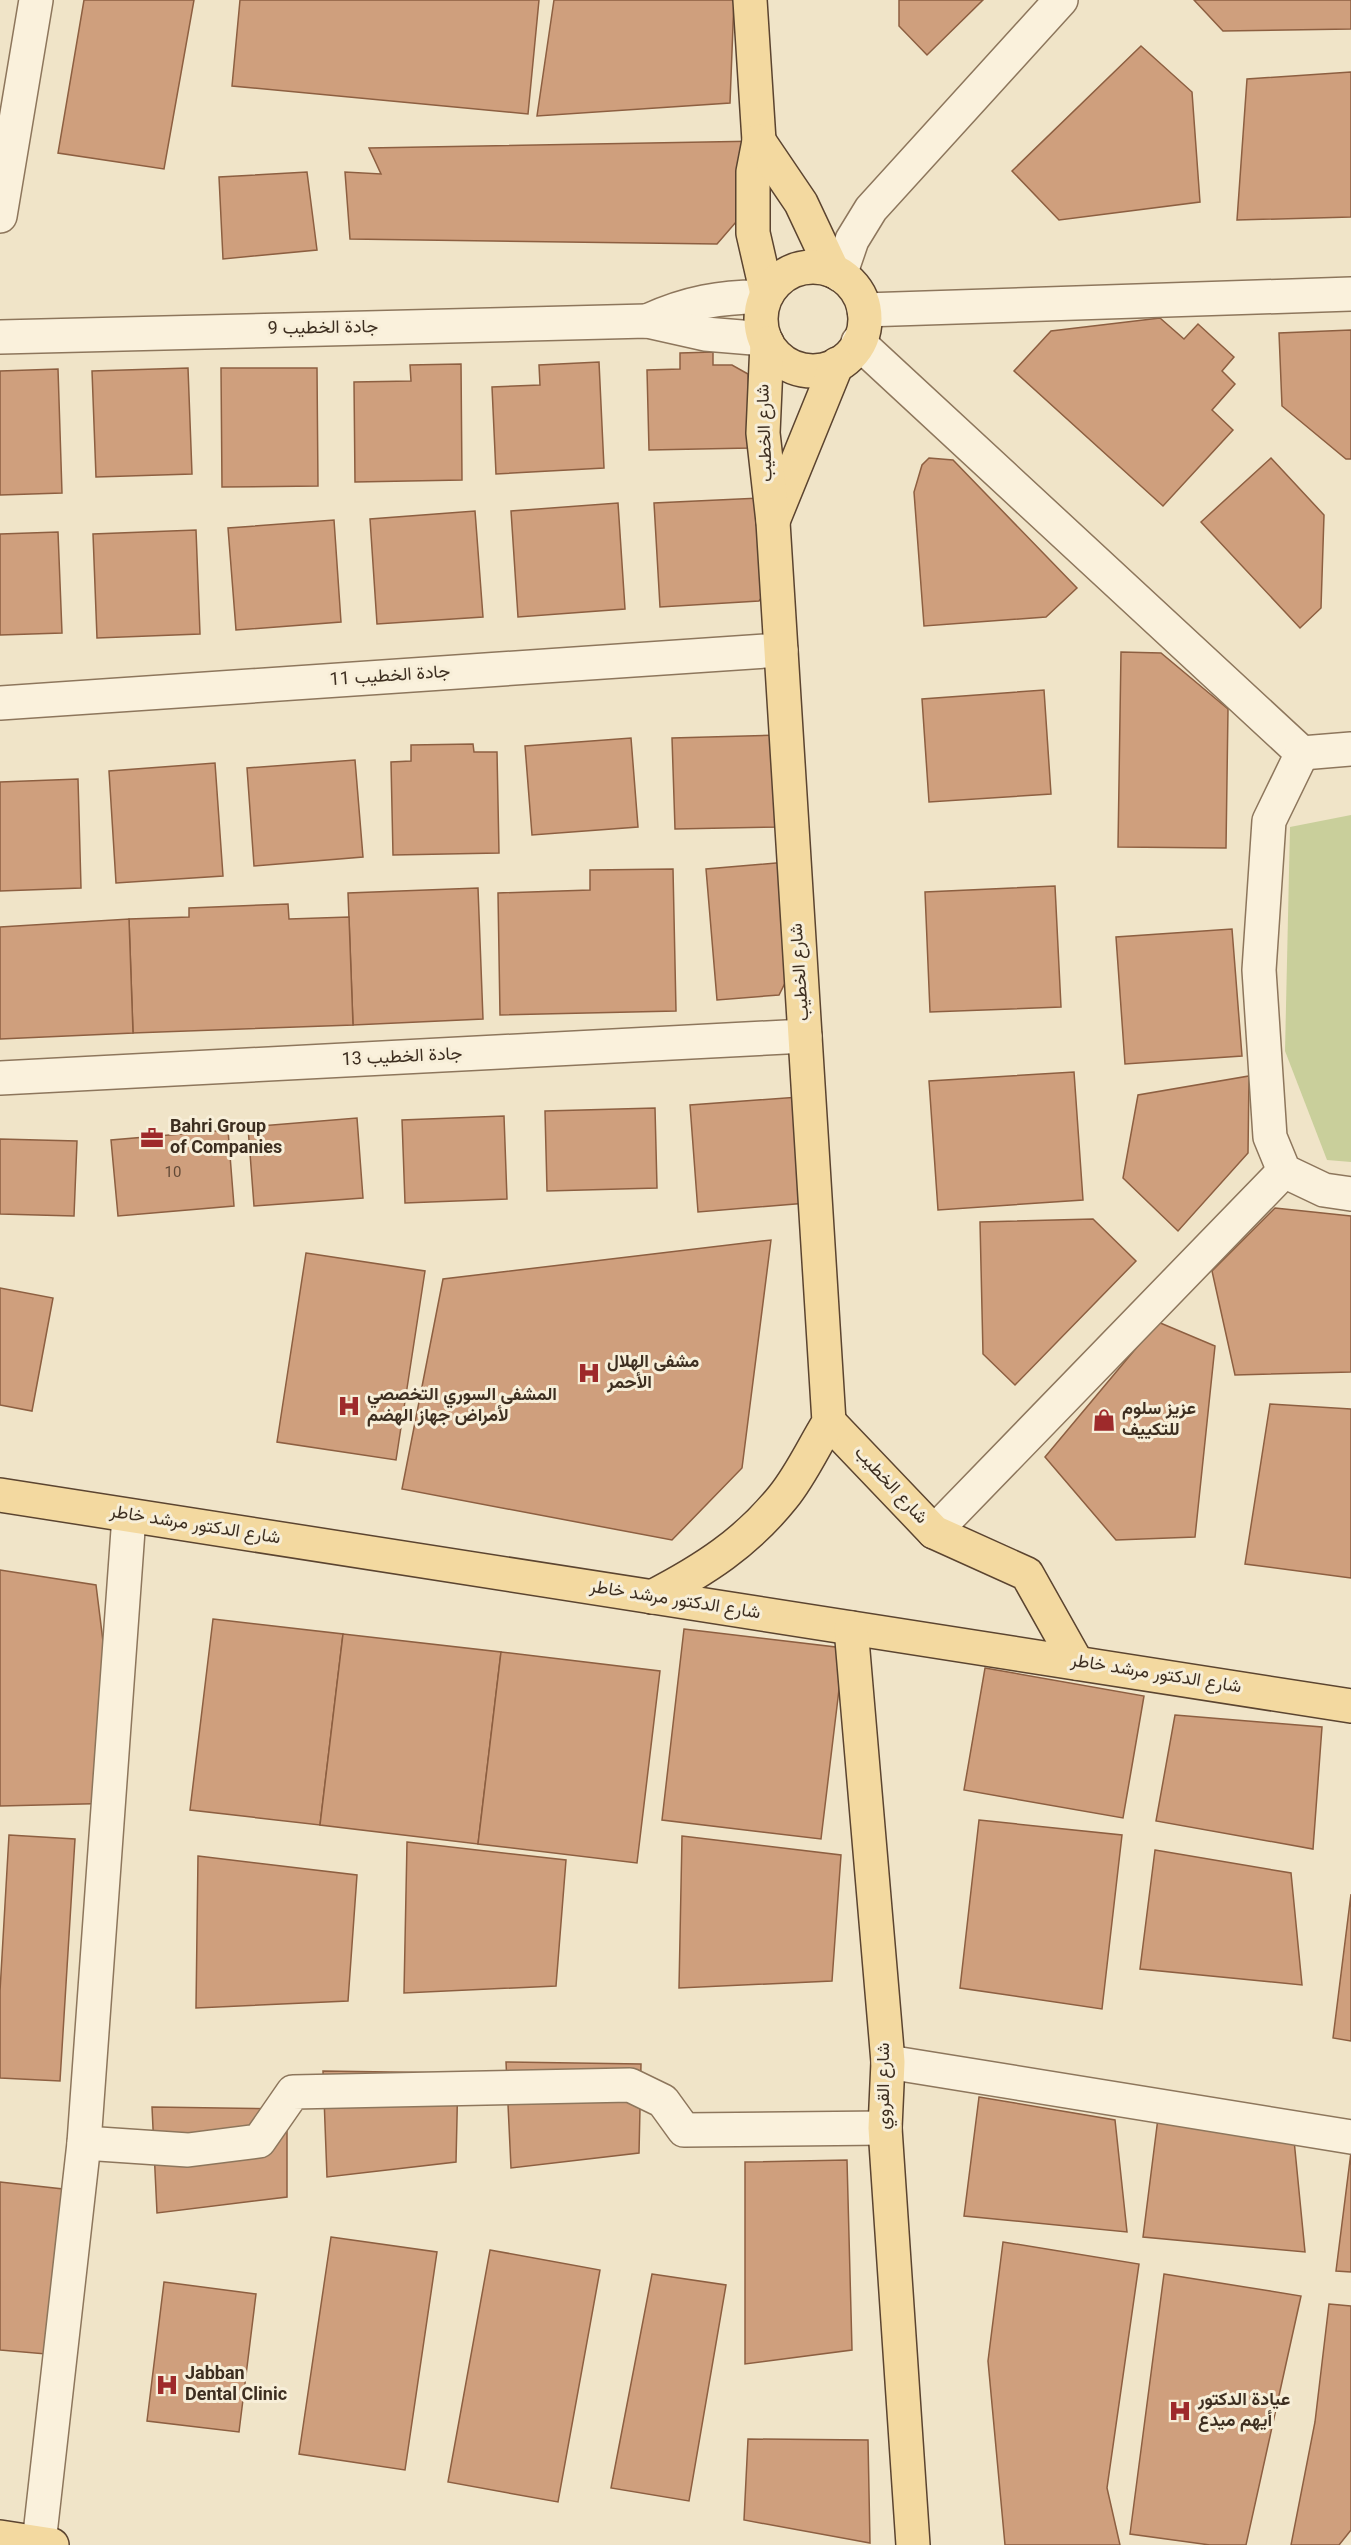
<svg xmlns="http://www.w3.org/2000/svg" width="1351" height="2545" font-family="Georgia,Vazirmatn,serif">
	<rect width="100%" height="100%" fill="#f0e4c8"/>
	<path fill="#c9cf9b" d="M 1351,815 L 1351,1162 L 1327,1160 L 1285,1051 L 1290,827 Z"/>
	<g fill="#cf9f7d" stroke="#8d5f41" stroke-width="1.5">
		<path d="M 84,0 L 194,0 L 164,169 L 58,153 Z"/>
		<path d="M 240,0 L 539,0 L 528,114 L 232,86 Z"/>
		<path d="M 554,0 L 734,0 L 730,103 L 537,116 Z"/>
		<path d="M 899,0 L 983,0 L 927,55 L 899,26 Z"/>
		<path d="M 1194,0 L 1351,0 L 1351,29 L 1223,31 Z"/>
		<path d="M 1141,46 L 1192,92 L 1200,202 L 1059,220 L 1012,171 Z"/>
		<path d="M 1351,72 L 1351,217 L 1237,220 L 1247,79 Z"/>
		<path d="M 762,141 L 762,192 L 717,244 L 350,239 L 345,172 L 381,174 L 369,148 Z"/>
		<path d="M 307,172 L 317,250 L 223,259 L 219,177 Z"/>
		<path d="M 1160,318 L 1184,339 L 1198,324 L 1234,357 L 1222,371 L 1235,384 L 1212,410 L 1233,430 L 1163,506 L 1014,371 L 1051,331 Z"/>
		<path d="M 1351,330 L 1351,459 L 1346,459 L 1282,406 L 1279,333 Z"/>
		<path d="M 713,352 L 713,365 L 732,365 L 748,374 L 750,448 L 649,450 L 647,370 L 680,369 L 680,353 Z"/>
		<path d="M 599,362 L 604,468 L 496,474 L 492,387 L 540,385 L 539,365 Z"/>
		<path d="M 461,364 L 462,480 L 355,482 L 354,382 L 411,381 L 410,365 Z"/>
		<path d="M 188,368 L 192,474 L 96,477 L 92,371 Z"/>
		<path d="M 221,368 L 317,368 L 318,486 L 222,487 Z"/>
		<path d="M 58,369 L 62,493 L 0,495 L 0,371 Z"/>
		<path d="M 929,458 L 953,460 L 1077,588 L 1046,617 L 924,626 L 914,492 L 922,465 Z"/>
		<path d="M 1271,458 L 1324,515 L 1321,608 L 1300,628 L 1201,522 Z"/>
		<path d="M 760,498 L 765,593 L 759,601 L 660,607 L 654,503 Z"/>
		<path d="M 618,503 L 625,609 L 518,617 L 511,511 Z"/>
		<path d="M 475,511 L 483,617 L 377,624 L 370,519 Z"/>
		<path d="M 334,520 L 341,622 L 236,630 L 228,528 Z"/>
		<path d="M 196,530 L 200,634 L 97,638 L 93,534 Z"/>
		<path d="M 58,532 L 62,633 L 0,635 L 0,534 Z"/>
		<path d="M 1121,652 L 1161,653 L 1228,709 L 1226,848 L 1118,847 Z"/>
		<path d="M 1044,690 L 1051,794 L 929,802 L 922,699 Z"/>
		<path d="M 780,735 L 782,827 L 675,829 L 672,738 Z"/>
		<path d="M 631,738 L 638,827 L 532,835 L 525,746 Z"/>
		<path d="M 473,744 L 474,752 L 497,752 L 499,853 L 393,855 L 391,762 L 411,761 L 411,745 Z"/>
		<path d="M 355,760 L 363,857 L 254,866 L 247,768 Z"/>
		<path d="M 215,763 L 223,876 L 116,883 L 109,771 Z"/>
		<path d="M 78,779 L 81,888 L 0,891 L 0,782 Z"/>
		<path d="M 787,862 L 788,977 L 779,995 L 717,1000 L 706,869 Z"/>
		<path d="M 673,869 L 676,1011 L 500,1015 L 498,893 L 590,890 L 590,870 Z"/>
		<path d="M 1055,886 L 1061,1007 L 930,1012 L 925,892 Z"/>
		<path d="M 478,888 L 483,1019 L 353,1025 L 348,893 Z"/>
		<path d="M 288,904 L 289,919 L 349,917 L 353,1025 L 133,1033 L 129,919 L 189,917 L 189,908 Z"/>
		<path d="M 129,919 L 133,1033 L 0,1039 L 0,927 Z"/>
		<path d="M 1232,929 L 1242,1056 L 1125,1064 L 1116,937 Z"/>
		<path d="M 1074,1072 L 1083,1200 L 938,1210 L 929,1081 Z"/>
		<path d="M 1249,1076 L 1248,1153 L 1178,1231 L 1123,1178 L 1138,1095 Z"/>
		<path d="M 799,1097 L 807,1203 L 698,1212 L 690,1105 Z"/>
		<path d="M 655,1108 L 657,1188 L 547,1191 L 545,1111 Z"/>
		<path d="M 504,1116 L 507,1199 L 405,1203 L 402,1120 Z"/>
		<path d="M 357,1118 L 363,1198 L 254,1206 L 248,1127 Z"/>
		<path d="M 228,1130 L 234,1206 L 118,1216 L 111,1140 Z"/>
		<path d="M 0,1139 L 77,1141 L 74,1216 L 0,1214 Z"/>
		<path d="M 1275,1208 L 1351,1216 L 1351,1372 L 1235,1375 L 1212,1271 Z"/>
		<path d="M 1093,1219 L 1136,1261 L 1015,1385 L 983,1354 L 980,1222 Z"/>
		<path d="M 771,1240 L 742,1468 L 672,1540 L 402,1489 L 443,1279 Z"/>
		<path d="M 306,1253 L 425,1271 L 396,1460 L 277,1442 Z"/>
		<path d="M 0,1288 L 53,1298 L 32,1411 L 0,1405 Z"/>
		<path d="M 1158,1322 L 1215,1346 L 1195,1537 L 1116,1540 L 1045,1457 Z"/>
		<path d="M 1270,1404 L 1351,1409 L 1351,1578 L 1245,1564 Z"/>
		<path d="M 0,1570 L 96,1585 L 123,1803 L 0,1806 Z"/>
		<path d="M 213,1619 L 343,1634 L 320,1825 L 190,1810 Z"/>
		<path d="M 684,1629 L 844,1648 L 821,1839 L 662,1820 Z"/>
		<path d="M 343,1634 L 501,1652 L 478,1844 L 320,1825 Z"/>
		<path d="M 501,1652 L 660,1671 L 637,1863 L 478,1844 Z"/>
		<path d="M 985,1668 L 1144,1696 L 1123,1818 L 964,1790 Z"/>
		<path d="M 1175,1715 L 1322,1727 L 1313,1849 L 1156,1821 Z"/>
		<path d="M 979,1820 L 1122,1835 L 1102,2009 L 960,1988 Z"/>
		<path d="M 9,1835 L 75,1839 L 60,2081 L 0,2078 L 0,1991 Z"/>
		<path d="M 682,1836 L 841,1855 L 832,1981 L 679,1988 Z"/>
		<path d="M 407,1842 L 566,1860 L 556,1986 L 404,1993 Z"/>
		<path d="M 1155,1850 L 1291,1873 L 1302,1985 L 1140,1969 Z"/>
		<path d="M 198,1856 L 357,1875 L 348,2001 L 196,2008 Z"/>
		<path d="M 1351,1894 L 1351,2041 L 1333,2038 Z"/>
		<path d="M 506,2062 L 641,2064 L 639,2153 L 511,2168 Z"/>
		<path d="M 323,2071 L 458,2073 L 456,2162 L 327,2177 Z"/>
		<path d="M 979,2097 L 1115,2120 L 1127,2232 L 964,2216 Z"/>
		<path d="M 152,2107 L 287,2109 L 287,2197 L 157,2213 Z"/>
		<path d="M 1158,2118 L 1294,2140 L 1305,2252 L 1143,2237 Z"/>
		<path d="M 1351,2152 L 1351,2272 L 1336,2271 Z"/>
		<path d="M 847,2160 L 852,2350 L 745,2364 L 745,2162 Z"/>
		<path d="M 0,2182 L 63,2189 L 46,2354 L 0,2350 Z"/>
		<path d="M 331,2237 L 437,2252 L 405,2470 L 299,2454 Z"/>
		<path d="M 1003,2242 L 1139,2264 L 1107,2488 L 1120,2545 L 1005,2545 L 988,2361 Z"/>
		<path d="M 490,2250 L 600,2270 L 558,2502 L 448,2482 Z"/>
		<path d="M 652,2274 L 726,2285 L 689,2501 L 611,2488 Z"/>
		<path d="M 1164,2274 L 1301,2296 L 1246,2545 L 1210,2545 L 1130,2534 Z"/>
		<path d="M 164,2282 L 256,2294 L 239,2432 L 147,2421 Z"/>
		<path d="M 1329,2304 L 1351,2306 L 1351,2530 L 1339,2545 L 1291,2545 L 1315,2422 Z"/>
		<path d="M 748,2439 L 868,2440 L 870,2543 L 744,2520 Z"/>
	</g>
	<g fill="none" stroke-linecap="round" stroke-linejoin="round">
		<g stroke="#8d765c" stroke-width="36">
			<g id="minor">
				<path d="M 0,216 L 36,0"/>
				<path d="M 840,275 L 852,240 L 871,209 L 1061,0"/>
				<path d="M 864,310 L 1351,294"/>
				<path d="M 647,321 C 686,303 722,296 765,297"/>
				<path d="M 0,337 L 647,321 L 705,334 L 765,339"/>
				<path d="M 858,342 L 1302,753 L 1351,749"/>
				<path d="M 0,703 L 781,650"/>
				<path d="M 1302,753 L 1269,821 L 1259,970 L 1270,1137 L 1284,1171 L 1324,1190 L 1351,1194"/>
				<path d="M 0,1078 L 805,1036"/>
				<path d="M 934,1532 L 1284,1171"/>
				<path d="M 888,2062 L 1351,2137"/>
				<path d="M 84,2143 L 188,2150 L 259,2141 L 293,2092 L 630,2085 L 663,2101 L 684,2130 L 885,2128"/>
				<path d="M 39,2543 L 84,2143 L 129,1516"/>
			</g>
		</g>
		<g stroke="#5b4430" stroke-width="36">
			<g id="major">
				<path d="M 750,0 L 759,141 L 753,172 L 753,233 L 767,294"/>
				<path d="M 759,141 L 801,203 L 833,271"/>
				<circle cx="813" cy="319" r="52"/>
				<path d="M 773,521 L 837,364"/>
				<path d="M 829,1422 L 934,1532 L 1027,1574 L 1077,1663"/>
				<path d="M 0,1495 L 1351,1706"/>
				<path d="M 652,1597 C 704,1570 746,1543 783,1497 C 801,1475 814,1446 829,1422 L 773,522 L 763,433 L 767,343"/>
				<path d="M 851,1628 L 888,2062 L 885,2128 L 913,2545"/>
				<path d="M 0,2537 L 52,2545"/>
			</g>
		</g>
		<use href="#minor" stroke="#faf1dc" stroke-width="33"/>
		<use href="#major" stroke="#f3d9a0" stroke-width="33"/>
	</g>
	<defs>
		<g id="office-bare" transform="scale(1.8)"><path d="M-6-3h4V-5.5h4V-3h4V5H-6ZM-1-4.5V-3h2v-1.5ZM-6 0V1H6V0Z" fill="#9e2a2b" stroke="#f7eed8" stroke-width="2.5" paint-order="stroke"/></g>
		<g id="hospital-bare" transform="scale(1.8)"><path d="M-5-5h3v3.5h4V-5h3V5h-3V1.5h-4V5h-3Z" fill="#9e2a2b" stroke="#f7eed8" stroke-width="2.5" paint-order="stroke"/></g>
		<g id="shop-bare" transform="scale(1.8)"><path d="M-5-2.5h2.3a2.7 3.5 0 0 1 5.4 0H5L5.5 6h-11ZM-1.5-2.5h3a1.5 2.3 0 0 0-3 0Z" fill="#9e2a2b" stroke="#f7eed8" stroke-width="2.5" paint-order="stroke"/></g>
	</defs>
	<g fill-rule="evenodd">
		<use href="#office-bare" x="152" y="1138"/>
		<use href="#hospital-bare" x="589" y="1373"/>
		<use href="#hospital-bare" x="349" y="1406"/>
		<use href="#shop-bare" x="1104" y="1420"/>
		<use href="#hospital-bare" x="167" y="2385"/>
		<use href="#hospital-bare" x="1180" y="2411"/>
	</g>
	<g text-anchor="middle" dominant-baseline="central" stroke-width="6" stroke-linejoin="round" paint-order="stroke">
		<g font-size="15" fill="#624a37">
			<text x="173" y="1173">10</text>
		</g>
		<g font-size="18" fill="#3d2e20" stroke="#f7eed8">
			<text transform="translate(323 329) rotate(-1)">جادة الخطيب 9</text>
			<text transform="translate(766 433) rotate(-92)">شارع الخطيب</text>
			<text transform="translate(390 677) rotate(-4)">جادة الخطيب 11</text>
			<text transform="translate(801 972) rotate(-94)">شارع الخطيب</text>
			<text transform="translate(402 1058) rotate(-3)">جادة الخطيب 13</text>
			<text transform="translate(890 1486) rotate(47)">شارع الخطيب</text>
			<text transform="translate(195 1526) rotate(9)">شارع الدكتور مرشد خاطر</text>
			<text transform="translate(675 1601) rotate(9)">شارع الدكتور مرشد خاطر</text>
			<text transform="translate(1156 1675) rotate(9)">شارع الدكتور مرشد خاطر</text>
			<text transform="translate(885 2086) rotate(-90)">شارع القروي</text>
		</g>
		<g font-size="18" font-weight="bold" fill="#3d2e20" stroke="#f7eed8" text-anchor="start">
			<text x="170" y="1128">Bahri Group<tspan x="170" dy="21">of Companies</tspan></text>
			<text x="607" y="1363">مشفى الهلال<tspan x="607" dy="21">الأحمر</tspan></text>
			<text x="367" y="1396">المشفى السوري التخصصي<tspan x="367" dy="21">لأمراض جهاز الهضم</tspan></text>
			<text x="1122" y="1410">عزيز سلوم<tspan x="1122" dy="21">للتكييف</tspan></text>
			<text x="185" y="2375">Jabban<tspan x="185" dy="21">Dental Clinic</tspan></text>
			<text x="1198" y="2401">عيادة الدكتور<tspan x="1198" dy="21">أيهم ميدع</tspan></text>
		</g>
	</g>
</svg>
